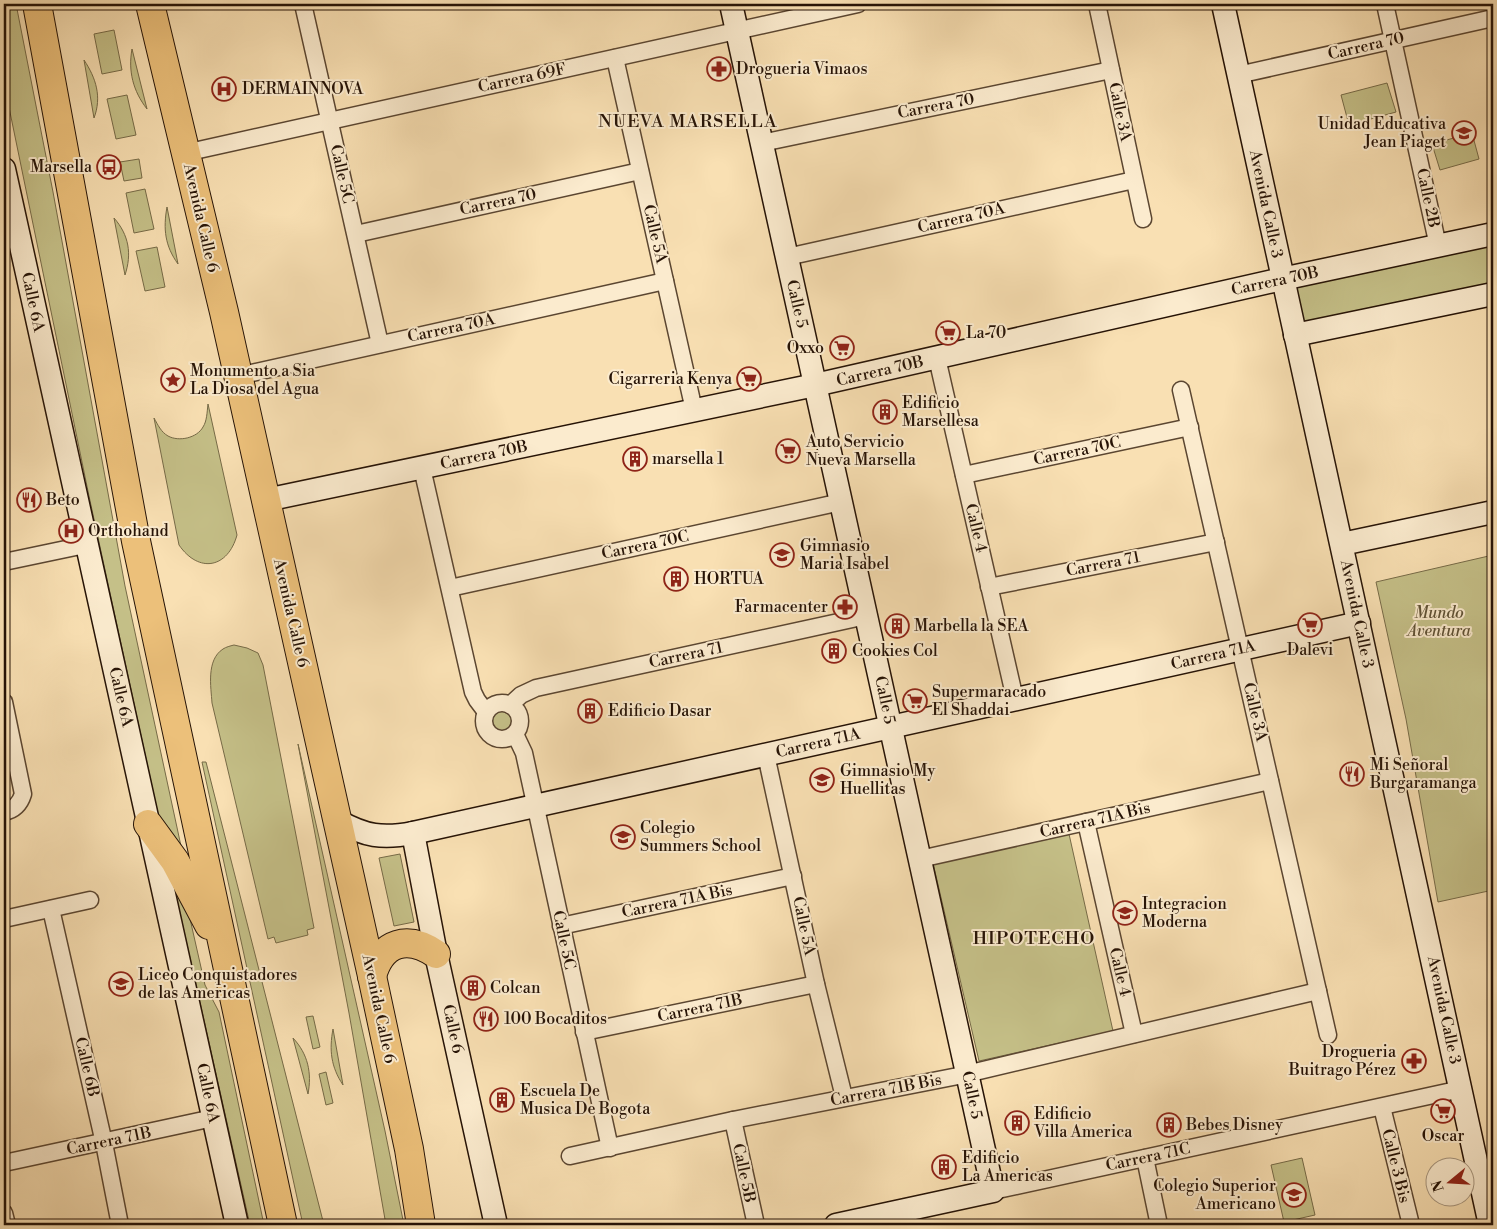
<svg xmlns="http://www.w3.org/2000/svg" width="1497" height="1229" font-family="'Libre Bodoni',serif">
	<rect width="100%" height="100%" fill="#f9e0b3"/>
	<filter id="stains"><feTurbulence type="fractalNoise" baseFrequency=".004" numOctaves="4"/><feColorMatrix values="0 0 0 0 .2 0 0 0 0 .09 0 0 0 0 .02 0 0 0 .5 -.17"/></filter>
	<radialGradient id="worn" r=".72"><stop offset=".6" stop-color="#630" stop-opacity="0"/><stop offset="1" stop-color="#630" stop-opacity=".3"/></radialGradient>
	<g fill="#c5c088" stroke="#766a47">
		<path d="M 4,4 L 16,4 L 53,192 L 125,586 L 184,860 L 161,828 L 89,496 L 4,83 Z"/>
		<path d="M 114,30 L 122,70 L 102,74 L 94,34 Z"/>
		<path d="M 132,49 L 147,109 C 133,91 128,71 132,49 Z"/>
		<path d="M 84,60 C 96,78 102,97 94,118 Z"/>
		<path d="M 1387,83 L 1396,112 L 1349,125 L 1341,95 Z"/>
		<path d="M 127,95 L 136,135 L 116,139 L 107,99 Z"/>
		<path d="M 1472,133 L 1479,159 L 1440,170 L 1432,144 Z"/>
		<path d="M 139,159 L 142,178 L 124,181 L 120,162 Z"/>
		<path d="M 145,189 L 154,229 L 134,233 L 126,193 Z"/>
		<path d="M 167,207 L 178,264 C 165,246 163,229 167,207 Z"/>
		<path d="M 114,218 C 129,235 132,254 125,275 Z"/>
		<path d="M 1493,243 L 1493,283 L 1303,325 L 1294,287 Z"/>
		<path d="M 157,247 L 165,287 L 145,291 L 136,251 Z"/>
		<path d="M 208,404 L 237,535 C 228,568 199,574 179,545 L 154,418 C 158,425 161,432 168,436 C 179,442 197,438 203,427 C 207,421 207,412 208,404 Z"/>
		<path d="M 1493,555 L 1493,890 L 1438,902 L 1406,719 L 1376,582 Z"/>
		<path d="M 234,645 L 247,648 L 258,653 L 263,665 L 314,928 L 307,930 L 308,935 L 276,943 L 274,937 L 268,939 L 212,703 C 211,687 206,660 223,649 C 226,647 230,646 234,645 Z"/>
		<circle cx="503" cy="721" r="13"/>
		<path d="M 298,744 L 385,1131 L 404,1225 L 386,1225 L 349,1013 Z"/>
		<path d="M 202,762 L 206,762 L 324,1225 L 303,1225 Z"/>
		<path d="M 1069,834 L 1113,1031 L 979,1061 L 933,863 Z"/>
		<path d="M 400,854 L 414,922 L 394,926 L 379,858 Z"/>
		<path d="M 170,869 L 183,888 L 205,985 L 219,1012 L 264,1225 L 250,1225 Z"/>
		<path d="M 313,1016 L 320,1047 L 313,1049 L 306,1017 Z"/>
		<path d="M 333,1029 L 343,1085 C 331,1067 329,1050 333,1029 Z"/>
		<path d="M 293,1038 C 308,1054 312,1073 308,1094 Z"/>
		<path d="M 326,1072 L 333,1103 L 326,1105 L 319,1074 Z"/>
		<path d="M 1302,1158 L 1315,1215 L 1284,1222 L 1271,1165 Z"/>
	</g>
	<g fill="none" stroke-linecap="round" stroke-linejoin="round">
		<g stroke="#5b4631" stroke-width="19">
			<g id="street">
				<path d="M 303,4 L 380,344"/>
				<path d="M 1097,4 L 1143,219"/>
				<path d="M 1385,4 L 1438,246"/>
				<path d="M 615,58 L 694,410"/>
				<path d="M 1238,75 L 1493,18"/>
				<path d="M 762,143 L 1111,70"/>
				<path d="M 185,153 L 858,4"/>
				<path d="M 356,234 L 640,171"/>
				<path d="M 787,257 L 1134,180"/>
				<path d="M 937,358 L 1015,699"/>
				<path d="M 238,376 L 665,281"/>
				<path d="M 1181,390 L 1328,1035"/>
				<path d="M 422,468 L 473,692 L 477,700 L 486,712"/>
				<path d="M 964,475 L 1190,427"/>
				<path d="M 4,562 L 85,545"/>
				<path d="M 989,587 L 1216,542"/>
				<path d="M 450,588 L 841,502"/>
				<path d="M 4,702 L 23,794 C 20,804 14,810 4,812"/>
				<circle cx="502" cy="721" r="18"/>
				<path d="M 510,705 L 521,695 L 536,688 L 866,616"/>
				<path d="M 515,734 L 524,753 L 610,1148"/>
				<path d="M 766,755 L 816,984 L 844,1097"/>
				<path d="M 1086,822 L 1134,1034"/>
				<path d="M 920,859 L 1270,781"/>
				<path d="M 51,909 L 104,1143 L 120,1225"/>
				<path d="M 4,919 L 90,900"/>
				<path d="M 561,926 L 793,876"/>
				<path d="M 584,1032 L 816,984"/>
				<path d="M 1382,1107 L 1411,1225"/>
				<path d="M 733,1120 L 756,1225"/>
				<path d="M 570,1156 L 733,1120 L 958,1076 L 1318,991"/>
				<path d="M 1145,1158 L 1159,1225"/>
				<path d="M 4,1163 L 213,1118"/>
				<path d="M 993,1191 L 1461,1089"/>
				<path d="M 4,1213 L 7,1225"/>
			</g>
		</g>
		<g stroke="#261306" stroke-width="25">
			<g id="secondary">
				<path d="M 731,4 L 993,1191 L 836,1225"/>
				<path d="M 1223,4 L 1490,1225"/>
				<path d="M 4,169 L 237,1225"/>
				<path d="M 1295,335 L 1493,294"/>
				<path d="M 266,500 L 815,385 L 1282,279 L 1493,234"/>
				<path d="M 1342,544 L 1493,512"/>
				<path d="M 338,821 C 365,836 382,839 413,833 L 1359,623"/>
				<path d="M 413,833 L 436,954 L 496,1225"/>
			</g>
		</g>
		<g stroke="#261306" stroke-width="30">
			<g id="highway">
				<path d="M 37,4 L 136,541 L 283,1225"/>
				<path d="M 150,4 L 224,312 L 372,976 L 409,1149 L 421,1225"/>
				<path d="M 148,824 L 175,861 L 209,925"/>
				<path d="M 372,976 C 382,941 408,935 436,954"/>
			</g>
		</g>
		<use href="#street" stroke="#fbebce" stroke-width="16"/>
		<use href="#secondary" stroke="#fbebce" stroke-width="22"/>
		<use href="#highway" stroke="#ecc07a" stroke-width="28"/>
	</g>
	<defs>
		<g id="pharmacy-ring" transform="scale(1.25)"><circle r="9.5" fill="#fbebce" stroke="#8f2418" stroke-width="1.5"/><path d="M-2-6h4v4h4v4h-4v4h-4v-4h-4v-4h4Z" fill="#8f2418"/></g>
		<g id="hospital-ring" transform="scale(1.25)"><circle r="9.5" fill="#fbebce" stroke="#8f2418" stroke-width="1.5"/><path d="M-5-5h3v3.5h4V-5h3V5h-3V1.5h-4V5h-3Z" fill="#8f2418"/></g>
		<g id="school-ring" transform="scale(1.25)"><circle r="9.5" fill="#fbebce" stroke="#8f2418" stroke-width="1.5"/><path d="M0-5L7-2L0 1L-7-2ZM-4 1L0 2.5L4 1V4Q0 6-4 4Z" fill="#8f2418"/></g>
		<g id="bus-ring" transform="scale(1.25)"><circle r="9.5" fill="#fbebce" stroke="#8f2418" stroke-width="1.5"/><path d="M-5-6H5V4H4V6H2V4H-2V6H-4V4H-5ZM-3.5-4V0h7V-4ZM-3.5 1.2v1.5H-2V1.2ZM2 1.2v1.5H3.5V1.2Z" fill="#8f2418"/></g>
		<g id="supermarket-ring" transform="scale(1.25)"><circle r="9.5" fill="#fbebce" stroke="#8f2418" stroke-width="1.5"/><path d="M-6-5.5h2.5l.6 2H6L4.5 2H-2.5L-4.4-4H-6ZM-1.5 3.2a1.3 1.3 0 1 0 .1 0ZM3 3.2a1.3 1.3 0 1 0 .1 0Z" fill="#8f2418"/></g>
		<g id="sight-ring" transform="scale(1.25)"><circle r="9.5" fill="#fbebce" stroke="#8f2418" stroke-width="1.5"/><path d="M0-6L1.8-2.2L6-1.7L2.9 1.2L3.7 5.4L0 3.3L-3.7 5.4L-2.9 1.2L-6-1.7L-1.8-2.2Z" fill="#8f2418"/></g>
		<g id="building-ring" transform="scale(1.25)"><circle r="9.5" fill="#fbebce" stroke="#8f2418" stroke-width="1.5"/><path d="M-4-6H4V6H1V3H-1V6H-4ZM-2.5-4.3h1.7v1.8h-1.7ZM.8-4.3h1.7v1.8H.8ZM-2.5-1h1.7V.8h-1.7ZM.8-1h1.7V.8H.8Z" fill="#8f2418"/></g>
		<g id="restaurant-ring" transform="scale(1.25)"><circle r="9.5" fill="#fbebce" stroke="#8f2418" stroke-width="1.5"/><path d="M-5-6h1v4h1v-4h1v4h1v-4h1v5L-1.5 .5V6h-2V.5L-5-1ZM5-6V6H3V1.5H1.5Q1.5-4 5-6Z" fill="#8f2418"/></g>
	</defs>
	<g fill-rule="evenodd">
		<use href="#pharmacy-ring" x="719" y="69"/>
		<use href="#hospital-ring" x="224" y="89"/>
		<use href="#school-ring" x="1464" y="133"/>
		<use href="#bus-ring" x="109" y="167"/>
		<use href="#supermarket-ring" x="948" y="333"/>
		<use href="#supermarket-ring" x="842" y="348"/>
		<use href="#supermarket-ring" x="749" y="379"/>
		<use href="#sight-ring" x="173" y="380"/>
		<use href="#building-ring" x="885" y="412"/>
		<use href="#supermarket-ring" x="788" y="451"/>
		<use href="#building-ring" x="635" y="459"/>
		<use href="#restaurant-ring" x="29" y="500"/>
		<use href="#hospital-ring" x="71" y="531"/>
		<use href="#school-ring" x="782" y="555"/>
		<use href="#building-ring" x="676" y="579"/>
		<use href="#pharmacy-ring" x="845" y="607"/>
		<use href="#supermarket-ring" x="1310" y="625"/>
		<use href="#building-ring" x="897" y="626"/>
		<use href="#building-ring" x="834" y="651"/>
		<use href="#supermarket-ring" x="915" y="701"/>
		<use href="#building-ring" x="590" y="711"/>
		<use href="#restaurant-ring" x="1352" y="774"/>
		<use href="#school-ring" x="822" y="780"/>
		<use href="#school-ring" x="623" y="837"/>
		<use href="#school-ring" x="1125" y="913"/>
		<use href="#school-ring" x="121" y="984"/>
		<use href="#building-ring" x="473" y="988"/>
		<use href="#restaurant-ring" x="486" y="1019"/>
		<use href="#pharmacy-ring" x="1414" y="1061"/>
		<use href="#building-ring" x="502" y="1100"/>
		<use href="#supermarket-ring" x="1443" y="1111"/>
		<use href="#building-ring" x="1017" y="1123"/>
		<use href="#building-ring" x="1169" y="1125"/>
		<use href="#building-ring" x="944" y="1167"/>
		<use href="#school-ring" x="1294" y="1195"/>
	</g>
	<g text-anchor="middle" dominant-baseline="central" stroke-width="4" stroke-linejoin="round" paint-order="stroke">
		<g font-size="16" fill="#261306" stroke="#fbebce">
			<text transform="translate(1366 46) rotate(-13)">Carrera 70</text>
			<text transform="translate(522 78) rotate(-12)">Carrera 69F</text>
			<text transform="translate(936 106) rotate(-11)">Carrera 70</text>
			<text transform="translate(1120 112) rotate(78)">Calle 3A</text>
			<text transform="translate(342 174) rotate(77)">Calle 5C</text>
			<text transform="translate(1428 198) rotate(78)">Calle 2B</text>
			<text transform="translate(498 202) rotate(-12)">Carrera 70</text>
			<text transform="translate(1266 204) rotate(78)">Avenida Calle 3</text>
			<text transform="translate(201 218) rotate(77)">Avenida Calle 6</text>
			<text transform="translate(961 218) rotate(-13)">Carrera 70A</text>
			<text transform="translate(655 234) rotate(77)">Calle 5A</text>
			<text transform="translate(1275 281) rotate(-12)">Carrera 70B</text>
			<text transform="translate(33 302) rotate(78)">Calle 6A</text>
			<text transform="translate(797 304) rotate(77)">Calle 5</text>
			<text transform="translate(451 328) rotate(-12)">Carrera 70A</text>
			<text transform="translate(880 371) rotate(-13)">Carrera 70B</text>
			<text transform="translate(1077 451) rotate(-12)">Carrera 70C</text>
			<text transform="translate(484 455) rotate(-12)">Carrera 70B</text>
			<text transform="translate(976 528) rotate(77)">Calle 4</text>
			<text transform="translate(645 545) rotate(-12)">Carrera 70C</text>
			<text transform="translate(1103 564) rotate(-11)">Carrera 71</text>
			<text transform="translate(291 613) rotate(77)">Avenida Calle 6</text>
			<text transform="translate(1357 614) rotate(78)">Avenida Calle 3</text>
			<text transform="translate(686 655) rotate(-12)">Carrera 71</text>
			<text transform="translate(1213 655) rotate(-13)">Carrera 71A</text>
			<text transform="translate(121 697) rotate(77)">Calle 6A</text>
			<text transform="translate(885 700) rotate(78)">Calle 5</text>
			<text transform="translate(1255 712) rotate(77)">Calle 3A</text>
			<text transform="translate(818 743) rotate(-13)">Carrera 71A</text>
			<text transform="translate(1095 820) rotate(-13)">Carrera 71A Bis</text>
			<text transform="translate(677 901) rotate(-12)">Carrera 71A Bis</text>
			<text transform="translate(804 926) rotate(78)">Calle 5A</text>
			<text transform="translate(564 940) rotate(78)">Calle 5C</text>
			<text transform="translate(1120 972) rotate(77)">Calle 4</text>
			<text transform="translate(700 1008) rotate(-12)">Carrera 71B</text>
			<text transform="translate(379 1009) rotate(78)">Avenida Calle 6</text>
			<text transform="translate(1444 1010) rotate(78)">Avenida Calle 3</text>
			<text transform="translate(453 1029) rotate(78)">Calle 6</text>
			<text transform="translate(87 1067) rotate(77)">Calle 6B</text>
			<text transform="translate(886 1090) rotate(-11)">Carrera 71B Bis</text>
			<text transform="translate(208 1093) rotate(78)">Calle 6A</text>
			<text transform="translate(972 1095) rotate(78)">Calle 5</text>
			<text transform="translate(109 1141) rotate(-12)">Carrera 71B</text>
			<text transform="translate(1148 1157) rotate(-12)">Carrera 71C</text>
			<text transform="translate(1396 1166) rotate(76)">Calle 3 Bis</text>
			<text transform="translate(744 1173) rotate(78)">Calle 5B</text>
		</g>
		<g font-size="16" fill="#261306" stroke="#fbebce" text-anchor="start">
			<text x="736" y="69">Drogueria Vimaos</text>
			<text x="242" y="89">DERMAINNOVA</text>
			<text x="1446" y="124" text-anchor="end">Unidad Educativa<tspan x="1446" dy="18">Jean Piaget</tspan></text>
			<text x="92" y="167" text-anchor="end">Marsella</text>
			<text x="966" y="333">La 70</text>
			<text x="824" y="348" text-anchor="end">Oxxo</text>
			<text x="190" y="371">Monumento a Sia<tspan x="190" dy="18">La Diosa del Agua</tspan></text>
			<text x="732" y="379" text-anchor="end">Cigarreria Kenya</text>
			<text x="902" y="403">Edificio<tspan x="902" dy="18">Marsellesa</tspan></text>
			<text x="806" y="442">Auto Servicio<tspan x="806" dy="18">Nueva Marsella</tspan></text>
			<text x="652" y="459">marsella 1</text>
			<text x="46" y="500">Beto</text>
			<text x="88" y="531">Orthohand</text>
			<text x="800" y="546">Gimnasio<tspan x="800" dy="18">Maria Isabel</tspan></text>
			<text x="694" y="579">HORTUA</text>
			<text x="828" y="607" text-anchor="end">Farmacenter</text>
			<text x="914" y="626">Marbella la SEA</text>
			<text x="1310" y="650" text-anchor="middle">Dalevi</text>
			<text x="852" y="651">Cookies Col</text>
			<text x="932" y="692">Supermaracado<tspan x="932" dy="18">El Shaddai</tspan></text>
			<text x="608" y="711">Edificio Dasar</text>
			<text x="1370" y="765">Mi Señoral<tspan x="1370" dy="18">Burgaramanga</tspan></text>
			<text x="840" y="771">Gimnasio My<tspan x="840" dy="18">Huellitas</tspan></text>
			<text x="640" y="828">Colegio<tspan x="640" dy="18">Summers School</tspan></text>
			<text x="1142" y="904">Integracion<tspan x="1142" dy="18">Moderna</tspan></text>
			<text x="138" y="975">Liceo Conquistadores<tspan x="138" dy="18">de las Americas</tspan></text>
			<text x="490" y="988">Colcan</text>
			<text x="504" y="1019">100 Bocaditos</text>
			<text x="1396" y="1052" text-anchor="end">Drogueria<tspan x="1396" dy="18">Buitrago Pérez</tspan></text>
			<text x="520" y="1091">Escuela De<tspan x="520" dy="18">Musica De Bogota</tspan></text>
			<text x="1034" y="1114">Edificio<tspan x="1034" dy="18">Villa America</tspan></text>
			<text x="1186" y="1125">Bebes Disney</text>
			<text x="1443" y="1136" text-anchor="middle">Oscar</text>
			<text x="962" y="1158">Edificio<tspan x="962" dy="18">La Americas</tspan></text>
			<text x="1276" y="1186" text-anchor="end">Colegio Superior<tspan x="1276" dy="18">Americano</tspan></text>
		</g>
		<g font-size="16" font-style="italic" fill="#5e5034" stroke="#fbebce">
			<text x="1439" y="613">Mundo<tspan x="1439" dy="18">Aventura</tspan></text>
		</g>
		<g font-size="18" letter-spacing="1" fill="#261306" stroke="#fbebce">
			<text x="688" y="121">NUEVA MARSELLA</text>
			<text x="1034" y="938">HIPOTECHO</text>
		</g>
	</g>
	<rect width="1497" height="1229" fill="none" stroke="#f9e0b3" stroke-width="20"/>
	<rect x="5" y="5" width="1487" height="1219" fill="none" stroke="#261306" stroke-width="2.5"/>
	<rect x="10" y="10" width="1477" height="1209" fill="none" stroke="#261306"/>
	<g transform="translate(1450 1182) rotate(252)"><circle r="24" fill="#fbebce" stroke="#a6957e"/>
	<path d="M0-4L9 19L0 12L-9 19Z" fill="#8f2418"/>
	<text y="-8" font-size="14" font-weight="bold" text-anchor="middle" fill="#261306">N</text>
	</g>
	<rect width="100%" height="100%" filter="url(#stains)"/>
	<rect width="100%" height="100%" fill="url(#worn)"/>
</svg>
